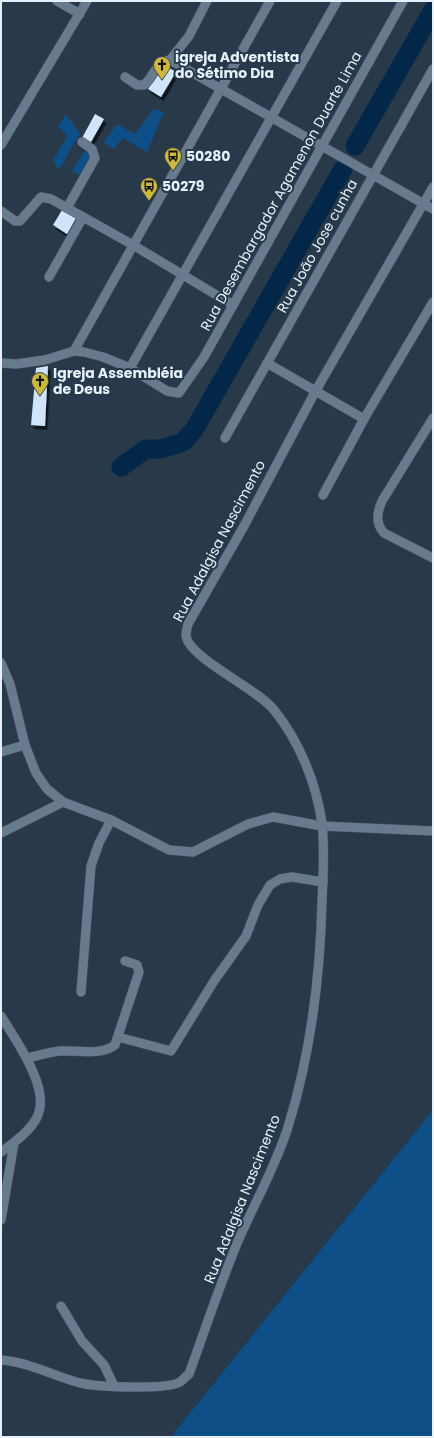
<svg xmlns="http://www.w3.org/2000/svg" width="434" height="1438" font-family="Poppins,sans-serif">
	<defs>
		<filter id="shadow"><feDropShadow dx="2.5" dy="4" stdDeviation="0" flood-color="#0009"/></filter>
	</defs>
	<rect width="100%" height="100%" fill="#28394a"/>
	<g fill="#0f4f88">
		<path d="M 154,109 L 164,112 L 147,152 L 123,138 L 113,149 L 104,142 L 117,124 L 135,134 Z"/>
		<path d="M 66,115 L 80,133 L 59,170 L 53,161 L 67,136 L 58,126 Z"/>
		<path d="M 85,150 L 93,158 L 83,177 L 72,171 Z"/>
		<path d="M 433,1110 L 433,1437 L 171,1437 Z"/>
	</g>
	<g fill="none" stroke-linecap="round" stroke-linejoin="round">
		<g stroke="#032748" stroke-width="19">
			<path d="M 355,146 L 433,10"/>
			<path d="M 121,467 L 146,449 L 161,449 L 183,442 L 194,430 L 343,169"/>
		</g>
	</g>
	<g fill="#d0e4fb" filter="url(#shadow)">
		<path d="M 163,64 L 176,72 L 161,97 L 148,89 Z"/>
		<path d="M 95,114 L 104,119 L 91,142 L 82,138 Z"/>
		<path d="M 62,210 L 76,218 L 67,234 L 53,225 Z"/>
		<path d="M 48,366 L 45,426 L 31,425 L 36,368 Z"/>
	</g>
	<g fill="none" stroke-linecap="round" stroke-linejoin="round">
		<g stroke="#475665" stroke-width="10">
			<g id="minor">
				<path d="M 57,1 L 80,14"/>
				<path d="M 170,60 L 433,209"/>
				<path d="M 125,77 L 137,85 L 144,85 C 154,77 156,61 170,60 L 189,36 L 207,1"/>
				<path d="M 1,145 L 87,1"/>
				<path d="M 67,208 L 95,158 L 92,149 L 82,142"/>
				<path d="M 1,211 L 15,221 L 20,221 L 41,197 L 51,199 L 133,245 L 233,305"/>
				<path d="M 49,277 L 83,217"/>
				<path d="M 74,351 L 270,1"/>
				<path d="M 1,363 L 16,364 L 45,360 L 74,351 L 84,352 L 103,357 L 130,368 L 167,391 L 179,393 L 204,357 L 403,1"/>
				<path d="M 267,363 L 364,419"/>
				<path d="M 130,368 L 337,1"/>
				<path d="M 433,418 L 382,501 C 377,512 375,523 384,533 L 433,558"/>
				<path d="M 225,438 L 433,69"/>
				<path d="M 323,495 L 364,419 L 433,302"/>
				<path d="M 1,663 L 10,684 L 25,745 L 36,773 L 47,789 L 63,802 L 111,820 L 169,850 L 193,852 L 248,824 L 273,817 L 322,826 L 433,831"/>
				<path d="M 1,752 L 25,745"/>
				<path d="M 1,833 L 63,802"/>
				<path d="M 81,992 L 91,866 L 99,843 L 111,820"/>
				<path d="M 1,1016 C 15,1039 50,1087 38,1115 C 32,1130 14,1143 1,1152"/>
				<path d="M 118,1037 L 171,1051 L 214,981 L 246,936 L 258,905 L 270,885 L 280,879 L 292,877 L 323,882"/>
				<path d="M 27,1058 C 38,1056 49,1052 60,1051 C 77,1050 101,1056 115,1045 L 139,972 L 137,965 L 125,961"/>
				<path d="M 1,1220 L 14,1143"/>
				<path d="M 61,1306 L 82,1341 L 104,1365 L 114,1386"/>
				<path d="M 1,1360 C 29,1362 53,1376 80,1383 C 97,1387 167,1390 180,1382 C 183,1380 186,1376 189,1374 C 205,1330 220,1284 238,1241 C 254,1204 276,1166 288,1127 C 311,1053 320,980 322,902 C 323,877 325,849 322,823 C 316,783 300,742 274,710 C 258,689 189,658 186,636 C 186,632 187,628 188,624 L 244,526 L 315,392 L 433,187"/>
			</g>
		</g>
		<use href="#minor" stroke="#687a8e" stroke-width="9"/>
	</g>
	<defs>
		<g id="church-pin" transform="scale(0.9)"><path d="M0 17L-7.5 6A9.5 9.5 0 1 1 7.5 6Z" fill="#ccb938" stroke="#28394a"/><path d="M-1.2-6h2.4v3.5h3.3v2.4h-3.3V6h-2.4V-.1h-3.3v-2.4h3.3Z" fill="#111"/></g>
		<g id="bus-pin" transform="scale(0.9)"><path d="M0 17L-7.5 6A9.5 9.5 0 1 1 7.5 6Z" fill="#ccb938" stroke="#28394a"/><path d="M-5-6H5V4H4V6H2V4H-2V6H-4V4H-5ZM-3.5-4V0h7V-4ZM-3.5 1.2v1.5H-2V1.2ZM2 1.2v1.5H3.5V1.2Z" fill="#111"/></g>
	</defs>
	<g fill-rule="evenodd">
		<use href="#church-pin" x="162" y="65"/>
		<use href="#bus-pin" x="173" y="156"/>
		<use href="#bus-pin" x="149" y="186"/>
		<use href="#church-pin" x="40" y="381"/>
	</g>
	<g text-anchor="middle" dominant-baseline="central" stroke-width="4" stroke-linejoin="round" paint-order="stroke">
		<g font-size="14" font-weight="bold" fill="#e5f0fb" stroke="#28394a" text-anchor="start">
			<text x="175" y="57">igreja Adventista<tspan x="175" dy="16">do Sétimo Dia</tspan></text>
			<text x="186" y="156">50280</text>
			<text x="162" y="186">50279</text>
			<text x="53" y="373">Igreja Assembléia<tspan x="53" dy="16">de Deus</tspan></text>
		</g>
		<g font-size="14" fill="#e5f0fb" stroke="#28394a">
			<text transform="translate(281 191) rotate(-61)">Rua Desembargador Agamenon Duarte Lima</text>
			<text transform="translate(317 246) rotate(-61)">Rua João Jose cunha</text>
			<text transform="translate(219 541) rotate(-62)">Rua Adalgisa Nascimento</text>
			<text transform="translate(242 1199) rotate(-68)">Rua Adalgisa Nascimento</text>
		</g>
	</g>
	<rect width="434" height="1438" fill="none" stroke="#e5f0fb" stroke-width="4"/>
</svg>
